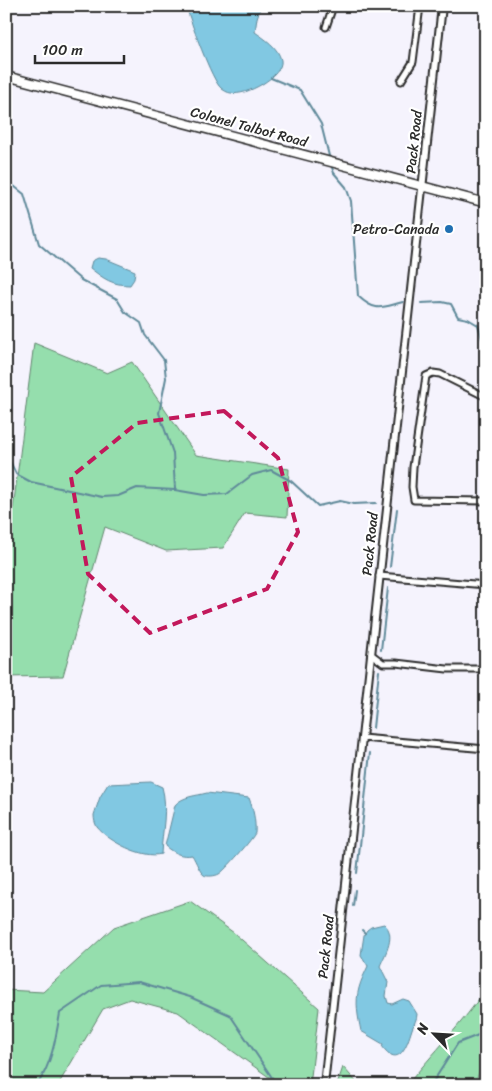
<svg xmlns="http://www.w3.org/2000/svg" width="492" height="1091" font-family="Sriracha,sans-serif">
	<rect width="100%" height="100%" fill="#f5f3fd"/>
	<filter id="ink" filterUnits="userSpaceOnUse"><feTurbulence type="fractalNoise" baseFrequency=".02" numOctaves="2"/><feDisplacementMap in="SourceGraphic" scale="10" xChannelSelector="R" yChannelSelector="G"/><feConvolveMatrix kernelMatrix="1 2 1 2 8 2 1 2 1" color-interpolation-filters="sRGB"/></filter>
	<g filter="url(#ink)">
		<g fill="#95dead" stroke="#60846c">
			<path d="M 34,343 L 107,373 L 132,362 L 196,455 L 289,469 L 287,517 L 245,513 L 223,548 L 166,551 L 105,527 L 63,676 L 6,677 L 6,564 Z"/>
			<path d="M 190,901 L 234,933 L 319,1008 L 310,1085 L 280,1085 L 178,1012 L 130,999 L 103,1009 L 58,1085 L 6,1085 L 6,990 L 43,992 L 114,927 Z"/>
			<path d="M 486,989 L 486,1066 L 480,1069 L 475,1085 L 407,1085 C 433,1053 463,1023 486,989 Z"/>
			<path d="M 343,1067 L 359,1085 L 337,1085 Z"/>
		</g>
		<g fill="#81c8e2" stroke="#5f8999">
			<path d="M 186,6 L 261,6 L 257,18 L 255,32 C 265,39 278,47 281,60 C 284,76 245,97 231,93 C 228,93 223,90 221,88 C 212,81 190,20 186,6 Z"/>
			<path d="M 98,258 L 106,259 L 135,271 L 134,279 L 130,285 C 112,285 104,279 90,268 L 92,261 Z"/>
			<path d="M 151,782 L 162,787 C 168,808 162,832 161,854 C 143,859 108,841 97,827 C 95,823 94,820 94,815 L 100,797 L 108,784 Z"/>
			<path d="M 207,793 L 249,798 C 253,808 256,822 255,833 C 254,837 224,872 219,874 C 216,876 207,877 204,875 C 200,873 196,861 192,855 C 182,857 173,853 165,846 L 175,805 C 183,796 196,796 207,793 Z"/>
			<path d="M 384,924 C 397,935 385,954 380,966 L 388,982 L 386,996 L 388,1003 L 392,1004 L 403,999 L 409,1001 L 417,1014 C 417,1019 414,1024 412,1029 C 407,1045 399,1070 382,1046 L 383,1044 L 361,1031 C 358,1017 355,1002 359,988 C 361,980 365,973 368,966 L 361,955 L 364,935 L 367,930 L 371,927 Z"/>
		</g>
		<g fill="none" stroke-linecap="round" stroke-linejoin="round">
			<g stroke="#5f8999" stroke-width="2">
				<path d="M 271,78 L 300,90 L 321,124 L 330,160"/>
				<path d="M 331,165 L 334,173 L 346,187 L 351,201 L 358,296 C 376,313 382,307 403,302"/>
				<path d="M 6,177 L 10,183 L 24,194 L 39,244 L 81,280 L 117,299 L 125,312 L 141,323 L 145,335 L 164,360 L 166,378 L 159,413 L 173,453 L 175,489"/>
				<path d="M 421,303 L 442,302 L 451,304 L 458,317 L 468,319 L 478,325 L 482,339 L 486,340"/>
				<path d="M 6,453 L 16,474 L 31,482 L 102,497 L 118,496 L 137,488 L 175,490 L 204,495 L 227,494 L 252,475 L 271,470 L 291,481 L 318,506 L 340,501 L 354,504 L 376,503"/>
				<path d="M 390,567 L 397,509"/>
				<path d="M 381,650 L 388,588"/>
				<path d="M 373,728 L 379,671"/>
				<path d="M 357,873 L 370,753"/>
				<path d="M 353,906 L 355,890"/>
				<path d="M 362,930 L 365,933"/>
				<path d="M 37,1085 C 52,1064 56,1037 60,1013 L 101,985 L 139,982 L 190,997 L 230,1015 L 277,1085"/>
				<path d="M 431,1085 L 458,1043 L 486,1032"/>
			</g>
			<g stroke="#2b2b2b" stroke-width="9">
				<g id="minor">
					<path d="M 326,27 L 333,6"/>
					<path d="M 401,81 L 413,62 L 420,6"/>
					<path d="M 486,397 L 440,374 L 433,373 L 426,376 L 413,467 L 412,487 L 414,500 L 486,501"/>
					<path d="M 379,576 L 486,585"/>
					<path d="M 371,654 L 383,663 L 396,663 L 447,669 L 486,669"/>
					<path d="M 362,738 L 486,749"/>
				</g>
			</g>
			<g stroke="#2b2b2b" stroke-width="10">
				<path id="tertiary" d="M 324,1085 L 442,6"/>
			</g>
			<g stroke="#2b2b2b" stroke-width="11">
				<path id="secondary" d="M 6,76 L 486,203"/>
			</g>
			<use href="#minor" stroke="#fff" stroke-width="5"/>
			<use href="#tertiary" stroke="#fff" stroke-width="6"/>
			<use href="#secondary" stroke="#fff" stroke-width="8"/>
		</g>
	</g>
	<path fill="none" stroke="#c2185b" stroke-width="4" stroke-dasharray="10 6" stroke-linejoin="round" d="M 224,411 L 278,458 L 298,532 L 267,589 L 150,633 L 88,574 L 71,477 L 137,423 Z"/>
	<circle fill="#1f6fb2" stroke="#fff" stroke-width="2" cx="449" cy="229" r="5"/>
	<g text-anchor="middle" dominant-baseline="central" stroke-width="4.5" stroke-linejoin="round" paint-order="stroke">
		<g font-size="14" fill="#2b2b2b" stroke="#fff">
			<text transform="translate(249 127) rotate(15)">Colonel Talbot Road</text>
			<text transform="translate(414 142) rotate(-84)">Pack Road</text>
			<text transform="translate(370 544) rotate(-84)">Pack Road</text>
			<text transform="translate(326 947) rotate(-84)">Pack Road</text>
		</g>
		<g font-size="14" fill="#2b2b2b" stroke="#fff" text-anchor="end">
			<text x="439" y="229">Petro-Canada</text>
		</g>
	</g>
	<rect width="492" height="1091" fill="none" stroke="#fff" stroke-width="25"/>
	<rect x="12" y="12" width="467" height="1066" fill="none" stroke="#2b2b2b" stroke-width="2" filter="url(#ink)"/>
	<g transform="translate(434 1034) rotate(295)" stroke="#ffffff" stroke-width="4" paint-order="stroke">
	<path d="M0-4L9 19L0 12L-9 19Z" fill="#2b2b2b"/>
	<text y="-8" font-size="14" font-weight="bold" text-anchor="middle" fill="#2b2b2b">N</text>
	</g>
	<path d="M35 55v8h89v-8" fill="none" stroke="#2b2b2b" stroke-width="2.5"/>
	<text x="42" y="55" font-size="15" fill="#2b2b2b" stroke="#ffffff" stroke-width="4" paint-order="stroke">100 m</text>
</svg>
